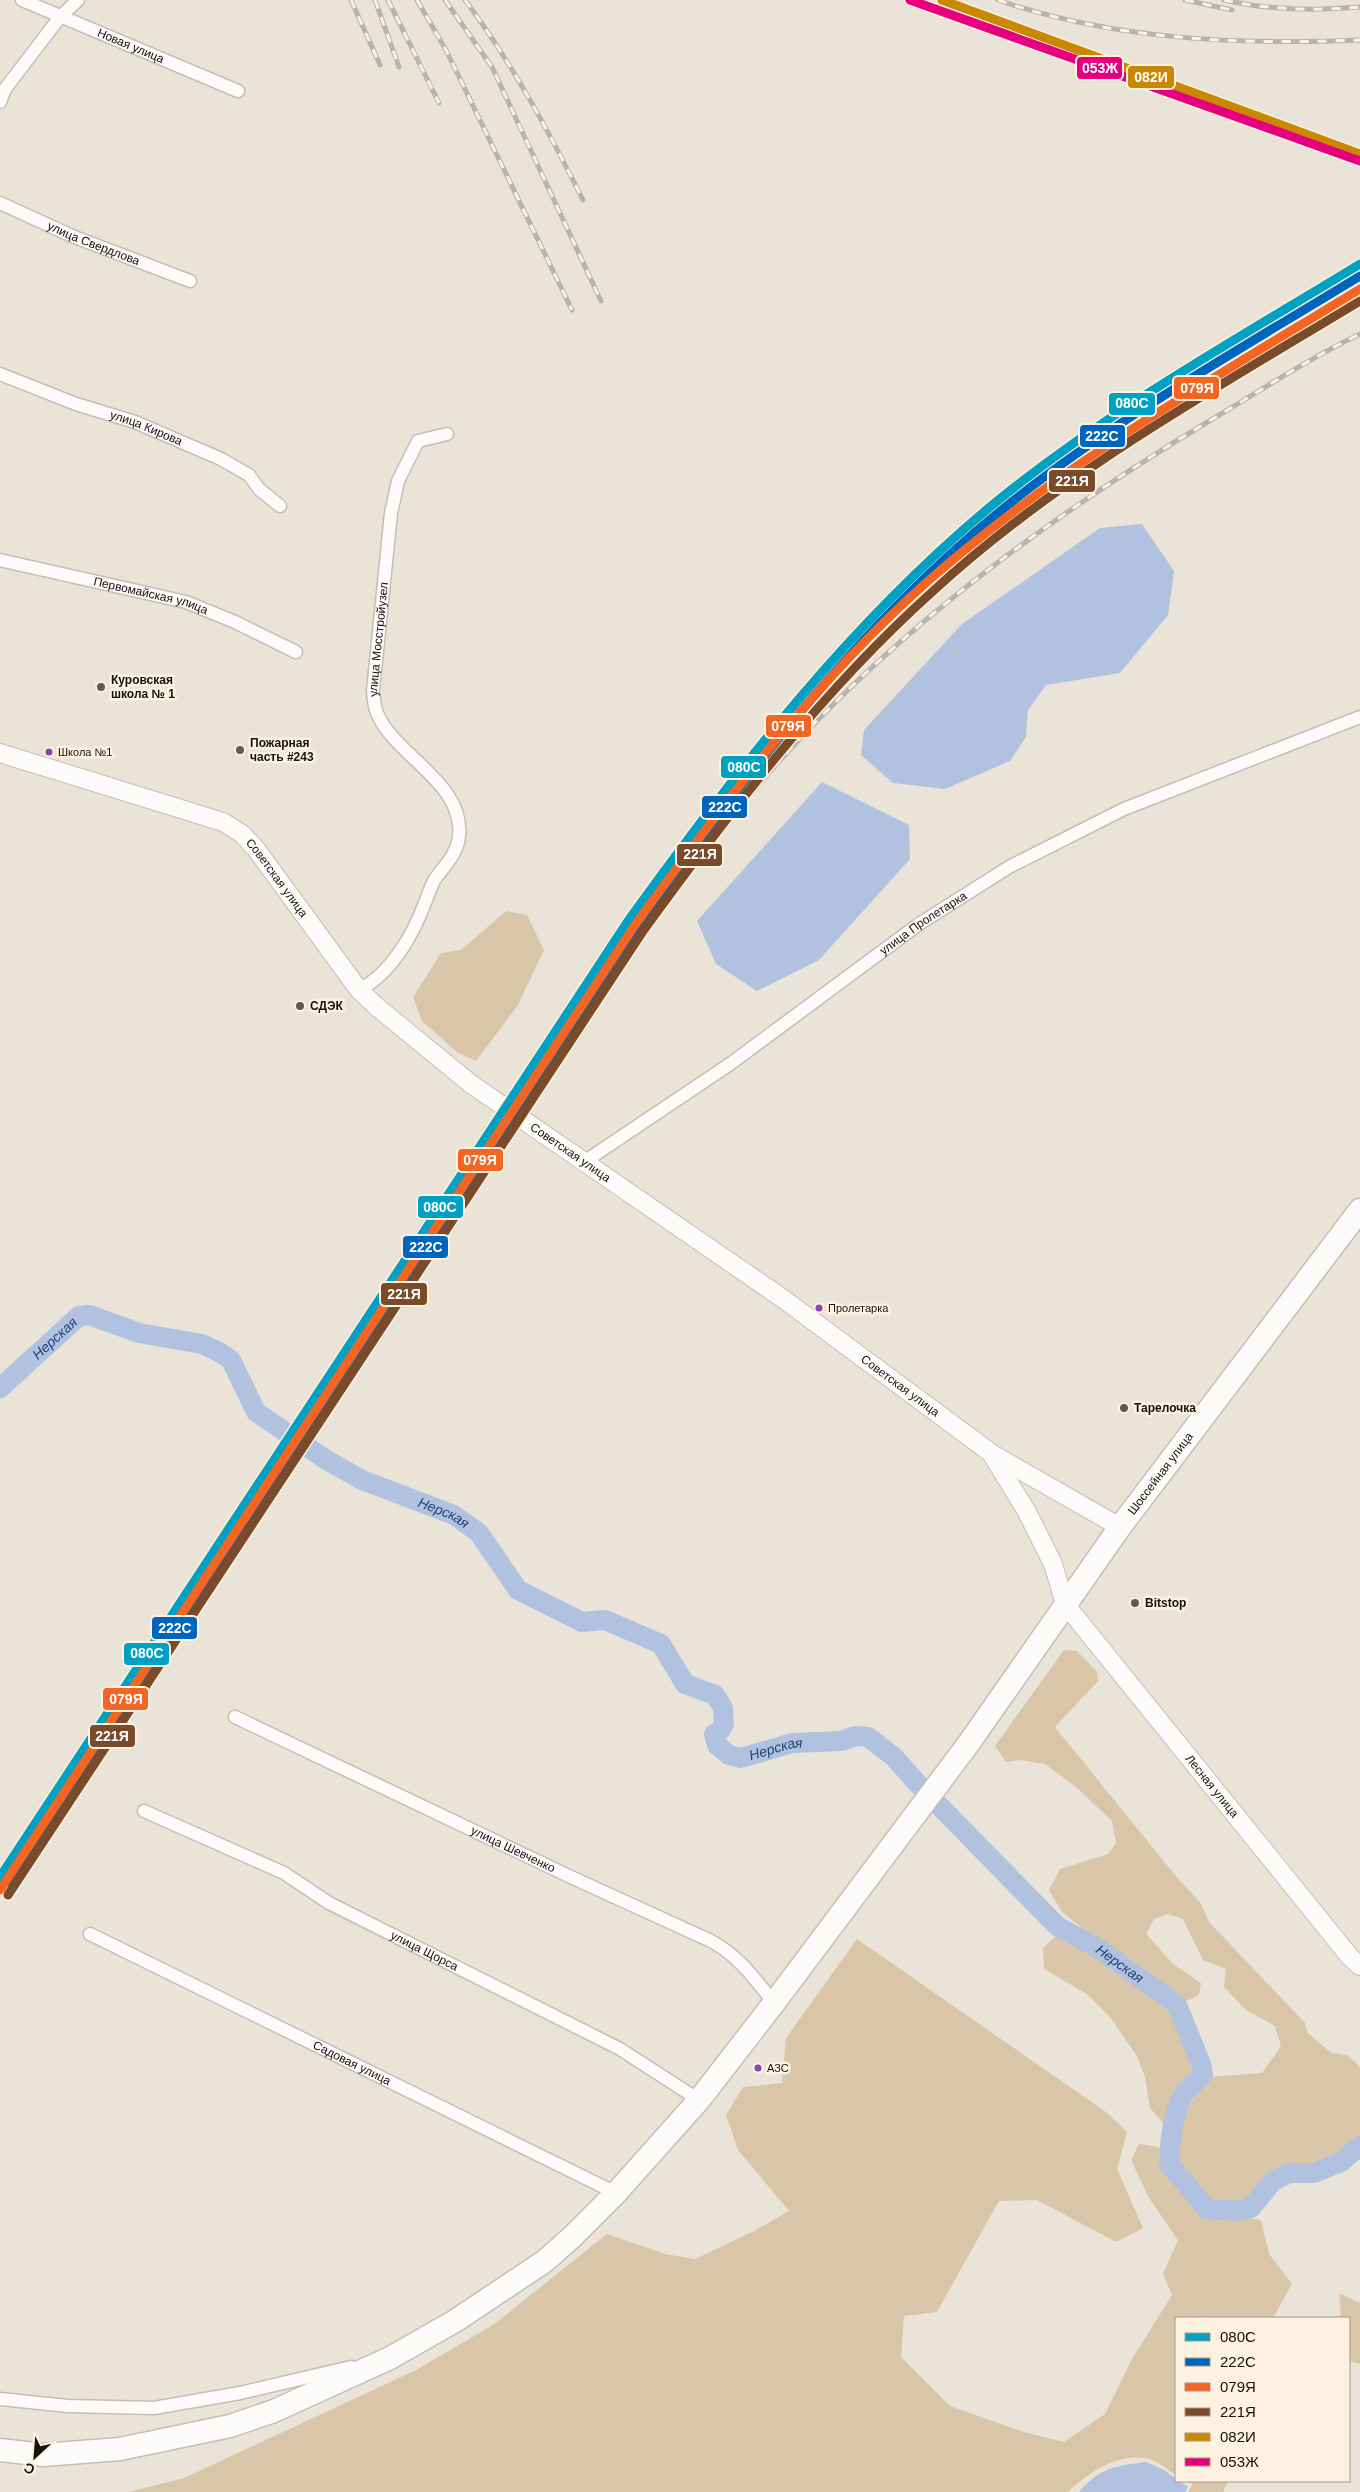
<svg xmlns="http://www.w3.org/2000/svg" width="1360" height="2492" font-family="Helvetica,sans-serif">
	<rect width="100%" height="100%" fill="#e9e3d8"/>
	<g fill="#d9c6a8">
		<path d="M 506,911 L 527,915 L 544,950 L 518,1005 L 476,1061 L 457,1052 L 422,1021 L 413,997 L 441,953 L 461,950 Z"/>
		<path d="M 1064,1650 L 1077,1651 L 1097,1672 L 1098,1681 L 1055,1727 L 1179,1880 L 1200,1902 L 1209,1922 L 1305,2023 L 1307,2032 L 1331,2053 L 1347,2055 L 1360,2067 L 1360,2139 C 1353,2145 1347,2153 1339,2157 C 1326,2165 1309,2164 1294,2166 C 1274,2167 1257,2189 1246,2203 L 1210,2202 L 1175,2162 C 1181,2124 1184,2108 1209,2077 L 1262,2073 L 1281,2046 L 1275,2026 L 1246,2010 L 1224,1987 L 1226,1969 L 1203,1960 L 1183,1919 L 1168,1914 L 1154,1919 L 1146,1934 L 1173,1964 L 1201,1983 L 1199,1995 L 1184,2002 L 1102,1944 L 1062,1912 L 1049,1890 L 1060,1869 L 1108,1854 L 1116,1843 L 1112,1821 L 1076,1787 L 1045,1764 L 1020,1760 L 1006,1762 L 995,1746 Z"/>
		<path d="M 1057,1935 L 1092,1952 L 1171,2013 L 1194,2063 L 1196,2075 L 1180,2086 L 1164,2124 L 1150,2108 L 1145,2077 L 1137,2056 L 1110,2017 L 1087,1994 L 1044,1969 L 1043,1948 Z"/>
		<path d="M 857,1939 L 1106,2112 L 1127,2132 L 1117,2169 L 1143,2228 L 1116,2242 L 1037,2200 L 999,2201 L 937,2312 L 904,2316 L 901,2357 L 950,2406 L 1024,2432 L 1064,2442 L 1105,2414 L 1132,2359 L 1172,2295 L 1163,2274 L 1178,2240 L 1149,2198 L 1131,2160 L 1139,2144 L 1159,2147 L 1166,2167 L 1208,2217 L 1246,2217 L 1261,2220 L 1269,2254 L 1292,2284 L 1273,2318 L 1176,2318 L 1176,2475 C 1168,2470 1155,2459 1145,2458 C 1115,2454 1089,2472 1068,2492 L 129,2492 L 184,2478 L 416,2370 L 493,2325 L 607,2234 L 665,2254 L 695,2259 L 754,2231 L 789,2211 L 738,2150 L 726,2115 L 743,2087 L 782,2083 L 786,2038 Z"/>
		<path d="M 1339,2293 L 1360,2303 L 1360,2364 L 1349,2361 L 1349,2318 L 1337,2318 L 1341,2315 Z"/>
		<path d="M 1186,2481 L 1228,2481 L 1223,2492 L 1188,2492 L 1193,2484 Z"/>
	</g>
	<g fill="#b0c2e0">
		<path d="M 1142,524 L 1174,571 L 1168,615 L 1120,673 L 1046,685 L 1028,710 L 1026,737 L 1010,761 L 945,789 L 893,783 L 861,755 L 864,730 L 962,624 L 1100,528 Z"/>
		<path d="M 822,782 L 909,825 L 910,859 L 819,960 L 757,991 L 716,964 L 697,921 Z"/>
		<path d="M 1146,2462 L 1164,2470 L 1188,2487 L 1185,2492 L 1079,2492 C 1101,2467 1115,2466 1146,2462 Z"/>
	</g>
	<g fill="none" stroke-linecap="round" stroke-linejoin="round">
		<path stroke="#b0c2e0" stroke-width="20" id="s1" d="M 0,1388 L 79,1316 L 89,1315 L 139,1333 L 202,1344 L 219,1352 L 231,1360 L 256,1412 L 325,1459 L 362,1480 L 454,1515 L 479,1533 L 518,1590 L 582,1622 L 605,1620 L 661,1644 L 685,1684 L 715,1695 L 723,1708 L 724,1724 L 720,1731 L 714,1734 L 717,1745 L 729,1755 L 741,1758 L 792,1743 L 841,1741 L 855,1736 L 868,1737 L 894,1757 L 917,1783 L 1057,1926 L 1101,1950 L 1177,2005 L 1201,2064 L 1203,2074 C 1198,2081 1188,2087 1184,2094 C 1172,2114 1170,2141 1169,2164 L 1207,2209 L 1237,2211 L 1251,2208 L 1273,2181 L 1290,2173 L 1314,2173 L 1341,2162 L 1360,2146"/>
		<g stroke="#c4bfb6" stroke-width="15">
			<g id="street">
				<path id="s2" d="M 22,0 L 238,91"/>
				<path d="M 0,102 L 5,89 L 60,17 L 78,0"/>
				<path id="s3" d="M 0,203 L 72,236 L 190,281"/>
				<path id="s4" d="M 0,374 L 76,404 L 135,422 L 221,459 L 249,475 L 259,489 L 280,506"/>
				<path id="s5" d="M 0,560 L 186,602 L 235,622 L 296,652"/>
				<path id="s6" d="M 359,990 C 392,973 414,933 426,900 C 429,893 431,886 435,879 C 445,865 457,854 459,837 C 465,782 395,757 377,713 C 374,707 374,698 373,691 L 391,513 L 398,481 L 418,441 L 447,434"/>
				<path id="s7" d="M 584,1162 L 730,1064 L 919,924 L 1009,867 L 1124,809 L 1360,717"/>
				<path id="s8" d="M 235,1717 L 573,1878 L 711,1941 C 739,1956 755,1979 774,2003"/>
				<path id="s9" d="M 144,1811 L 284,1873 L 329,1903 L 620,2049 L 699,2100"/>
				<path id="s10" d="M 90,1934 L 616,2193"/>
				<path d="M 0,2399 L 68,2406 L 154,2408 L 240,2393 L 351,2367"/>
			</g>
		</g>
		<g stroke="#c4bfb6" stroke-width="20">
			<g id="secondary">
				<path id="s11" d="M 0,753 L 223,822 L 242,834 L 256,849 L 359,990 L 377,1007 L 471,1084 L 782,1298 L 991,1453 L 1027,1512 L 1053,1564 L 1065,1604 L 1350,1957 L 1360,1966"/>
				<path d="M 994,1455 L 1120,1527"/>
			</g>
		</g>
		<g stroke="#c4bfb6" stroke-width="25">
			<g id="highway">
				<path id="s12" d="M 0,2450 L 43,2455 L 120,2449 L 230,2426 L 274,2411 L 390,2358 L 455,2321 L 545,2261 L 572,2237 L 616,2193 L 699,2100 L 774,2003 L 969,1743 L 1120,1527 L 1360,1210"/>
			</g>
		</g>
		<use href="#street" stroke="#fcfbf9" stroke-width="12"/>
		<use href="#secondary" stroke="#fcfbf9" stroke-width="18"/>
		<use href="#highway" stroke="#fcfbf9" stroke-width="22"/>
		<g stroke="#b6b4b2" stroke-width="5">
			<g id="rail">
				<path d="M 351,0 L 380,65"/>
				<path d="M 375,0 L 399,67"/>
				<path d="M 388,0 L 439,103"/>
				<path d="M 417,0 L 446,50 L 572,310"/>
				<path d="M 445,0 L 492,67 L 601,301"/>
				<path d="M 465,0 C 512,63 548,130 583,200"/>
				<path d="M 998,0 C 1113,40 1239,45 1360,40"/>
				<path d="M 1185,0 L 1232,10"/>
				<path d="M 1224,0 C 1269,10 1315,11 1360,7"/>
				<path d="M 582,1005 C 647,922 711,837 782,758 C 905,622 1054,514 1211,420 C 1260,391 1308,359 1360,334"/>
			</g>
		</g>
		<use href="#rail" stroke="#fdf1df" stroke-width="3" stroke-dasharray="9" stroke-linecap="butt"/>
		<g stroke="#fdf1df" stroke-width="12">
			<path id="rail-1" d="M 0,1877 L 628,921 C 737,770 851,621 996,502 C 1109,410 1237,339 1360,264"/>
		</g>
		<g stroke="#fdf1df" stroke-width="12">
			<path id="rail-2" d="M 8,1882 L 636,927 C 745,776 859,625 1004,508 C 1115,419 1239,350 1360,276"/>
		</g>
		<g stroke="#fdf1df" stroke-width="12">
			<path id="rail-3" d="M 0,1890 L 635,925 C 723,804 814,682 927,582 C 1058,466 1211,380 1360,289"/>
		</g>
		<g stroke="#fdf1df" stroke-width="12">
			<path id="rail-4" d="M 8,1895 L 643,931 C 731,810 821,692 932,592 C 1059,475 1213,390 1360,301"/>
		</g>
		<g stroke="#fdf1df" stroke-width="12">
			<path id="rail-5" d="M 942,0 L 1360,154"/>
		</g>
		<g stroke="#fdf1df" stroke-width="12">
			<path id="rail-6" d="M 910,0 L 1360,161"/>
		</g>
		<use href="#rail-1" stroke="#01a1c4" stroke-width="9"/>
		<use href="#rail-2" stroke="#0065bd" stroke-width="9"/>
		<use href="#rail-3" stroke="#f26522" stroke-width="9"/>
		<use href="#rail-4" stroke="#7a4b2a" stroke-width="9"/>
		<use href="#rail-5" stroke="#ca8802" stroke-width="9"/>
		<use href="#rail-6" stroke="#e5007d" stroke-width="9"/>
	</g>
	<g fill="#605b53" stroke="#fdf1df" stroke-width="2">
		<circle cx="101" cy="687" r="5"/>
		<circle cx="240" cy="750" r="5"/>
		<circle cx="300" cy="1006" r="5"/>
		<circle cx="1124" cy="1408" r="5"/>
		<circle cx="1135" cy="1603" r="5"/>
	</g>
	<g fill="#8e44ad" stroke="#fdf1df" stroke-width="2">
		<circle cx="49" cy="752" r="4.5"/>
		<circle cx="819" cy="1308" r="4.5"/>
		<circle cx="758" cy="2068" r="4.5"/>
	</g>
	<g text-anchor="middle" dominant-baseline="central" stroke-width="5" stroke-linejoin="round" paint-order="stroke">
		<g font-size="11" fill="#16120b" stroke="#fdf1df" text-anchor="start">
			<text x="58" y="752">Школа №1</text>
			<text x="828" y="1308">Пролетарка</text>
			<text x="767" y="2068">АЗС</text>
		</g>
		<g font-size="12" fill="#16120b" stroke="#fdf1df">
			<text stroke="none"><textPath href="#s2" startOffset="118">Новая улица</textPath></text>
			<text stroke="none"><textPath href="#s3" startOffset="102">улица Свердлова</textPath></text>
			<text stroke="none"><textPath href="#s4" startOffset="156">улица Кирова</textPath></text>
			<text stroke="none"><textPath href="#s5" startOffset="155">Первомайская улица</textPath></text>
			<text stroke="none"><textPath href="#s6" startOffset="414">улица Мосстройузел</textPath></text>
			<text stroke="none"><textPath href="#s11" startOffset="312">Советская улица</textPath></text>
			<text stroke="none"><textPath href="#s7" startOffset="415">улица Пролетарка</textPath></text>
			<text stroke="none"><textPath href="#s11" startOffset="718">Советская улица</textPath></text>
			<text stroke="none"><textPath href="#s11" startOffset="1122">Советская улица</textPath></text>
			<text stroke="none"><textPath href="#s12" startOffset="1591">Шоссейная улица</textPath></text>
			<text stroke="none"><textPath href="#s11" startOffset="1638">Лесная улица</textPath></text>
			<text stroke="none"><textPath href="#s8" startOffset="308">улица Шевченко</textPath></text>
			<text stroke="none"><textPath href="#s9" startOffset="314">улица Щорса</textPath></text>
			<text stroke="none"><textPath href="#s10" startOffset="292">Садовая улица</textPath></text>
		</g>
		<g font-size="12" font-weight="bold" fill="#16120b" stroke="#fdf1df" text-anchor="start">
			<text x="111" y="680">Куровская<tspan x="111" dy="14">школа № 1</tspan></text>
			<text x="250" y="743">Пожарная<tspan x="250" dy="14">часть #243</tspan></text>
			<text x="310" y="1006">СДЭК</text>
			<text x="1134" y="1408">Тарелочка</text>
			<text x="1145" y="1603">Bitstop</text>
		</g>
		<g font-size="14" font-style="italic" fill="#21427b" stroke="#fdf1df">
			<text stroke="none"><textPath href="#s1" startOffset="74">Нерская</textPath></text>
			<text stroke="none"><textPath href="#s1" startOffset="539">Нерская</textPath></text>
			<text stroke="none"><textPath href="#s1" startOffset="1005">Нерская</textPath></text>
			<text stroke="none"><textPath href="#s1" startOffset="1440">Нерская</textPath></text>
		</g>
	</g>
	<g stroke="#fdf1df" stroke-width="2">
		<rect x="1076" y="56" width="47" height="24" rx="5" fill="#e5007d"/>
		<rect x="1127" y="65" width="48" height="24" rx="5" fill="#ca8802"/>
		<rect x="1173" y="376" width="47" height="24" rx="5" fill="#f26522"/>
		<rect x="1108" y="392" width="48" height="24" rx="5" fill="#01a1c4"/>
		<rect x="1079" y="424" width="47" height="24" rx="5" fill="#0065bd"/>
		<rect x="1048" y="469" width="48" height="24" rx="5" fill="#7a4b2a"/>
		<rect x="765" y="714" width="47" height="24" rx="5" fill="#f26522"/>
		<rect x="720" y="755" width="47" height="24" rx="5" fill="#01a1c4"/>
		<rect x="701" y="795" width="47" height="24" rx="5" fill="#0065bd"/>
		<rect x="676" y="843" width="47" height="24" rx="5" fill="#7a4b2a"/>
		<rect x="457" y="1148" width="47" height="24" rx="5" fill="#f26522"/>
		<rect x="417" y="1195" width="47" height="24" rx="5" fill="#01a1c4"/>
		<rect x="402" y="1235" width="47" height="24" rx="5" fill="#0065bd"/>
		<rect x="380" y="1282" width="48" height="24" rx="5" fill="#7a4b2a"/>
		<rect x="151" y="1616" width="47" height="24" rx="5" fill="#0065bd"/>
		<rect x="123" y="1642" width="47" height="24" rx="5" fill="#01a1c4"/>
		<rect x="102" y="1687" width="47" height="24" rx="5" fill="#f26522"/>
		<rect x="89" y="1724" width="47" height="24" rx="5" fill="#7a4b2a"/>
	</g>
	<g font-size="14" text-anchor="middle" font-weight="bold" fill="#fff">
		<text x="1100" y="73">053Ж</text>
		<text x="1151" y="82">082И</text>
		<text x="1197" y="393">079Я</text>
		<text x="1132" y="408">080С</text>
		<text x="1102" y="441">222С</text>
		<text x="1072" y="486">221Я</text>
		<text x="788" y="731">079Я</text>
		<text x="744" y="772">080С</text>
		<text x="725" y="812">222С</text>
		<text x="700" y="859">221Я</text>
		<text x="480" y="1165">079Я</text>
		<text x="440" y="1212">080С</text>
		<text x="426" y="1252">222С</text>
		<text x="404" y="1299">221Я</text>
		<text x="175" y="1633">222С</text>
		<text x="147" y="1658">080С</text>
		<text x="126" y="1704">079Я</text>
		<text x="112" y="1741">221Я</text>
	</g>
	<rect x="1175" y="2317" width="175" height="165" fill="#fdf1df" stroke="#a1988a"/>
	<rect x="1185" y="2333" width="25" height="8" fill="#01a1c4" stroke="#a1988a"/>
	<text x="1220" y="2342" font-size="15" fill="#16120b">080С</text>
	<rect x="1185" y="2358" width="25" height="8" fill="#0065bd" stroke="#a1988a"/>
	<text x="1220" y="2367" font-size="15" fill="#16120b">222С</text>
	<rect x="1185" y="2383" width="25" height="8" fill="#f26522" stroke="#a1988a"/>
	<text x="1220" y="2392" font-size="15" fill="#16120b">079Я</text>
	<rect x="1185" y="2408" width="25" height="8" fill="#7a4b2a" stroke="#a1988a"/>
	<text x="1220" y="2417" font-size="15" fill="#16120b">221Я</text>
	<rect x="1185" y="2433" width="25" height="8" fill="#ca8802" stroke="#a1988a"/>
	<text x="1220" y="2442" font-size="15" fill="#16120b">082И</text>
	<rect x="1185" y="2458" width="25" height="8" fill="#e5007d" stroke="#a1988a"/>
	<text x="1220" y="2467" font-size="15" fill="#16120b">053Ж</text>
	<g transform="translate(35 2457) rotate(206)" stroke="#fdf1df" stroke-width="4" paint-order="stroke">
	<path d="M0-4L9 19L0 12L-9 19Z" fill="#16120b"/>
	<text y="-8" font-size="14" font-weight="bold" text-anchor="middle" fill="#16120b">С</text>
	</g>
</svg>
